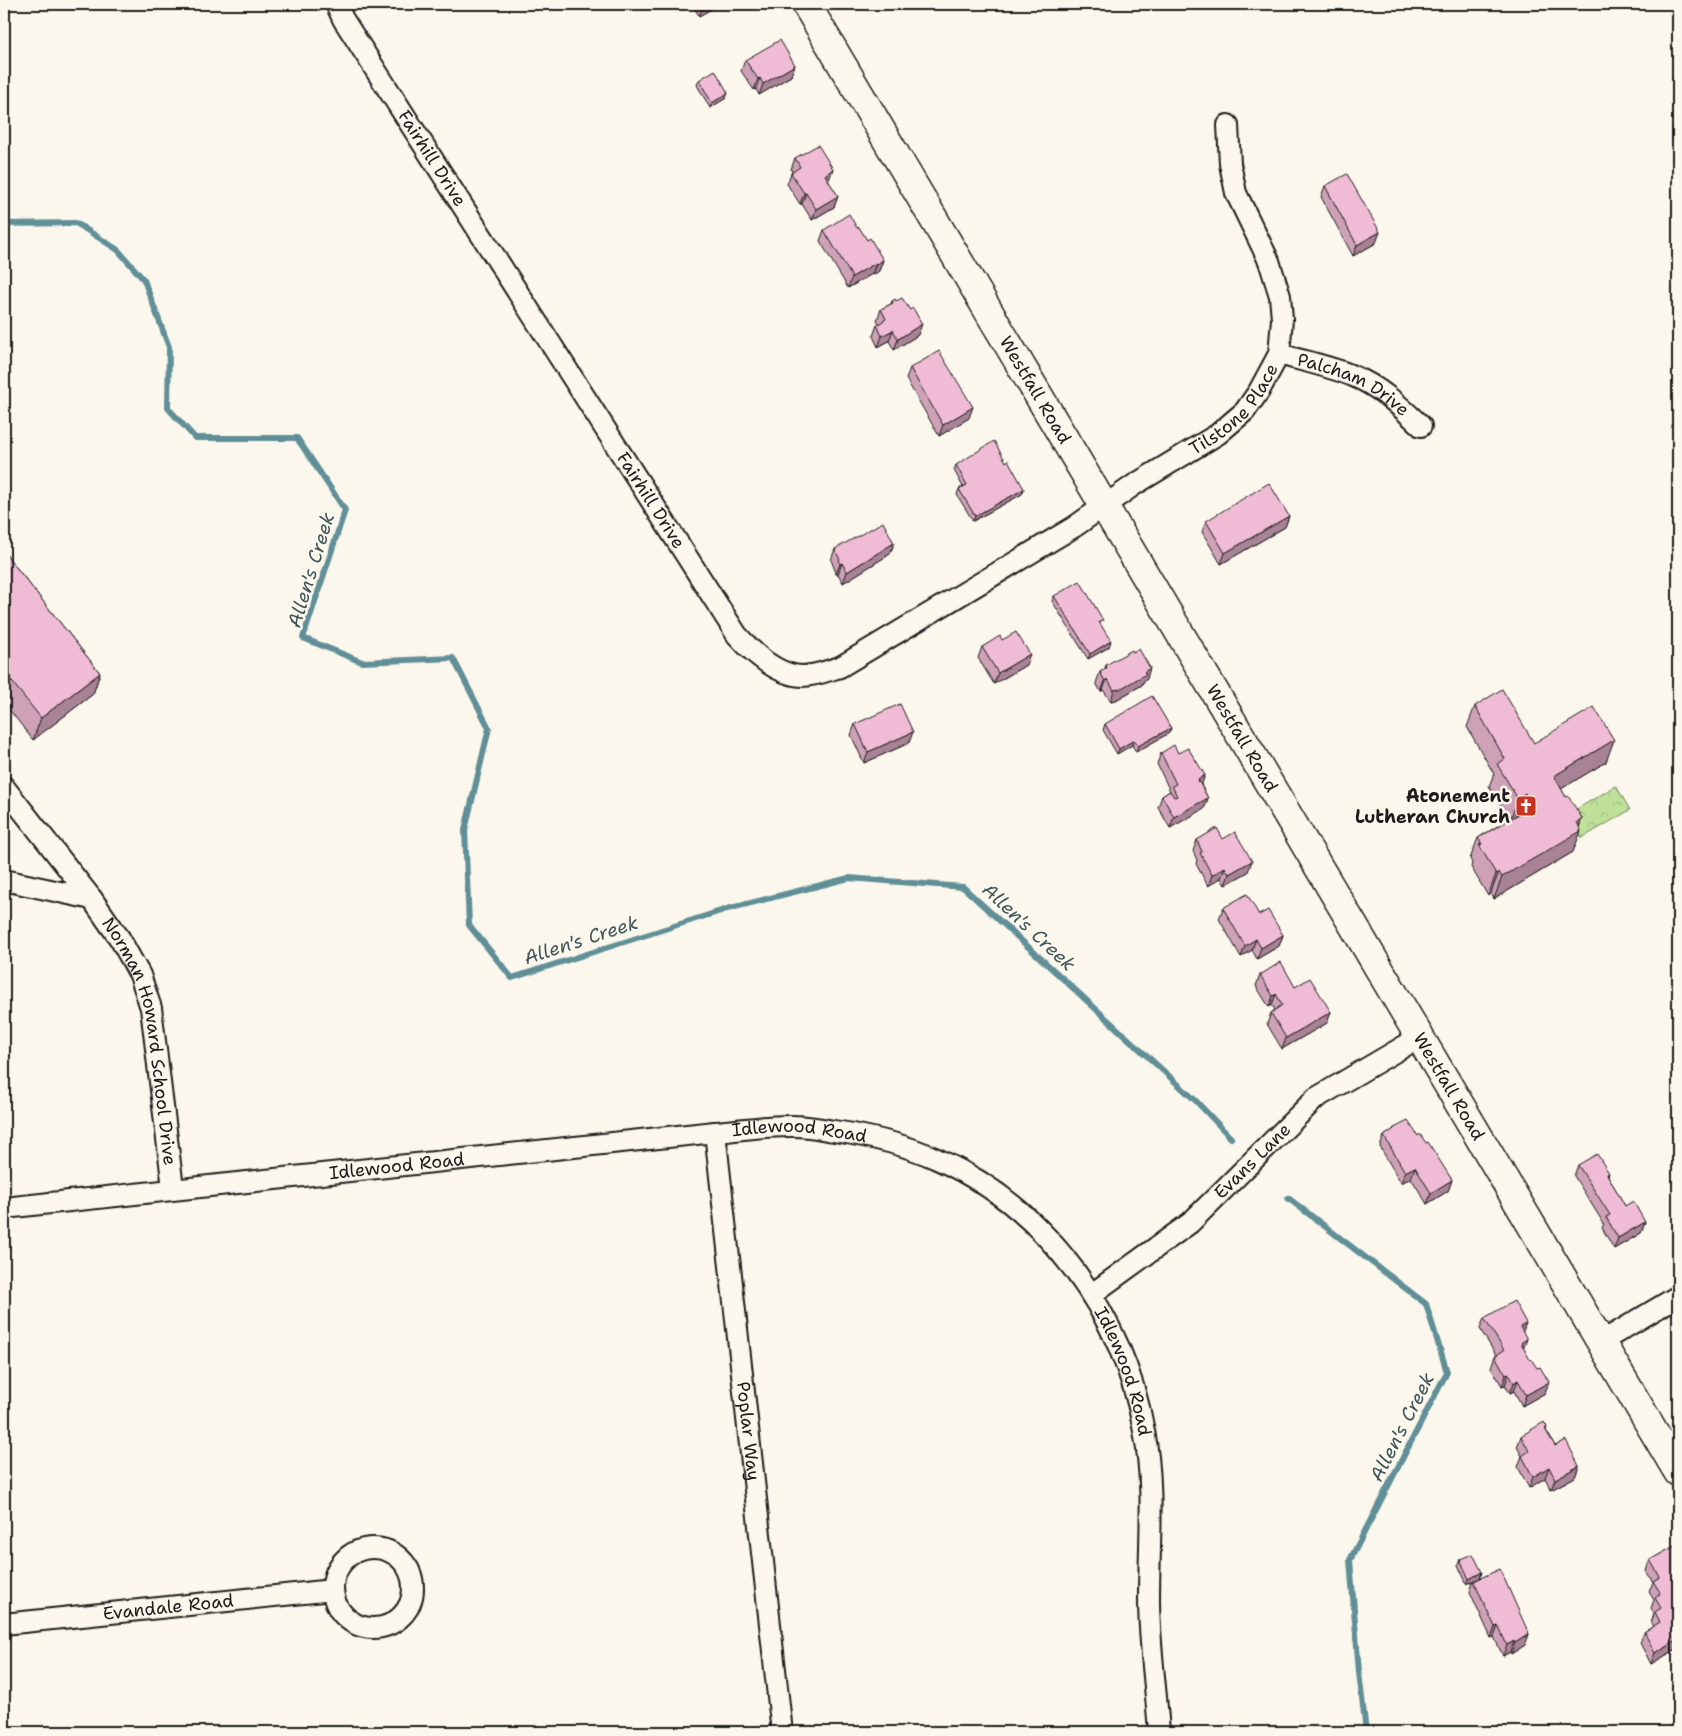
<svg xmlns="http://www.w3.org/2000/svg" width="1682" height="1736" font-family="'Shantell Sans',sans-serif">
	<defs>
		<pattern id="park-crowns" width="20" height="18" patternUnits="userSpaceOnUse" patternTransform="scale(1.25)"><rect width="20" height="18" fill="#bee099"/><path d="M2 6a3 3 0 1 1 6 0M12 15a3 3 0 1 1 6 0" fill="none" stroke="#a3c083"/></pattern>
	</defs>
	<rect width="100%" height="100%" fill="#fbf7ec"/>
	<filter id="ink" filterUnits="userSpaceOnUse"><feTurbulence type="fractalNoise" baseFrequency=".02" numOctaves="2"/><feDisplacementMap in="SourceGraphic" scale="10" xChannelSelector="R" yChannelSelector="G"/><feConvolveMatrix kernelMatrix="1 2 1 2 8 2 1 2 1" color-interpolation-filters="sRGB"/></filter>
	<g filter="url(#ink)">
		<path fill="url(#park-crowns)" stroke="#6d7e5a" d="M 1616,786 L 1630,810 L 1582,838 L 1568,814 Z"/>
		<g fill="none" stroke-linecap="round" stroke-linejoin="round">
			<g stroke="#608f98" stroke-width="6">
				<path d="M 4,224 L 76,223 L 118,250 L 144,280 L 169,347 L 168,408 L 195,438 L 297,438 L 345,510 L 303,638 L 362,662 L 453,658 L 489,728 L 465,830 L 469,925 L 512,978 L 727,909 L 849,878 L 963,887 L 1195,1100 L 1231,1138"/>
				<path d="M 1288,1198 L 1426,1304 L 1447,1372 L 1350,1560 L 1359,1672 L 1366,1732"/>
			</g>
			<g stroke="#1c1c1c" stroke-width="24">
				<g id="street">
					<path id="s1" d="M 336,4 L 343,19 L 737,635 C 753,653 776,675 802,676 C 815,676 827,671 840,667 L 1074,527 L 1134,485 L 1218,434 L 1245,411 L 1259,391 L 1279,354 L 1282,319 L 1280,296 L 1269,261 L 1236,193 L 1230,164 L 1228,125"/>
					<path id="s2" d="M 1279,354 C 1303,361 1329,366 1353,376 C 1379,386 1401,407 1421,426"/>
					<path d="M 4,787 L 92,899 L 4,880"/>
					<path id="s3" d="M 92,899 L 120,939 L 140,975 L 151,1008 L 173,1188"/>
					<path id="s4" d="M 715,1132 L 782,1732"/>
					<path id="s5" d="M 4,1208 L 715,1132 C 741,1130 768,1125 795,1126 C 808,1126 821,1129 834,1131 C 869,1136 904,1144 937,1159 C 1046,1207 1123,1314 1144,1431 C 1155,1486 1149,1543 1149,1599 C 1149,1643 1156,1688 1159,1732"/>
					<path id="s6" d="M 1092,1294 L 1190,1223 L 1316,1098 L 1420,1037"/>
					<path d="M 1601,1342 L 1678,1296"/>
					<circle cx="373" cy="1588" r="40"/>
					<path id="s7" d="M 4,1624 L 333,1590"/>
				</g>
			</g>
			<g stroke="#1c1c1c" stroke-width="31">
				<g id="secondary">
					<path id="s8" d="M 806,4 L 1678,1472"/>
				</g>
			</g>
			<use href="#street" stroke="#fbf7ec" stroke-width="20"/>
			<use href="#secondary" stroke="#fbf7ec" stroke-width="28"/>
		</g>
		<g fill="#cea1b7" stroke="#1c1c1c">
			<path d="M 692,4 L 720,4 L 699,16 Z"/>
			<path d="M 745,60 L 795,65 L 791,76 L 759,95 L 756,89 L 754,90 L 741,71 Z"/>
			<path d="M 699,80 L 726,98 L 710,108 L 697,85 Z"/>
			<path d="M 795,158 L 829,180 L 828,181 L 838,196 L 834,207 L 812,220 L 802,204 L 800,204 L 787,184 L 791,173 L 792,172 L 791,169 Z"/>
			<path d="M 1325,186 L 1376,243 L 1353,256 L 1321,197 Z"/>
			<path d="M 857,228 L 883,260 L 879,271 L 873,275 L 872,274 L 848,288 L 820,241 L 824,230 Z"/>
			<path d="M 892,301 L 918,335 L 894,350 L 889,341 L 878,347 L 873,336 L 877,325 L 879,323 L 877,320 L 881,309 L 891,304 Z"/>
			<path d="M 910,368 L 969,418 L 939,436 L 906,379 Z"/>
			<path d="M 1006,462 L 1024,489 L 1022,494 L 973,521 L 957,495 L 959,489 L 963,487 L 954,470 L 956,465 Z"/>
			<path d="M 1289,516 L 1285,527 L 1221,564 L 1202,532 L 1206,521 Z"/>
			<path d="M 894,543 L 890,554 L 843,583 L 838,574 L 836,574 L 835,572 L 835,570 L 831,560 L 835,549 Z"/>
			<path d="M 4,552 L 100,673 L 93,694 L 33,740 L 4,703 Z"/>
			<path d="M 1054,596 L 1101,625 L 1109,647 L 1088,659 L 1052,601 Z"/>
			<path d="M 1002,640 L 1026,665 L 994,684 L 978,658 L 982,647 Z"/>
			<path d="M 1106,665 L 1147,679 L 1143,682 L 1142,685 L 1116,700 L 1111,701 L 1103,690 L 1101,692 L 1096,683 L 1100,672 L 1104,670 Z"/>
			<path d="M 1475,706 L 1534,743 L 1606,762 L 1561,789 L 1566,797 L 1582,818 L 1579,827 L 1573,852 L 1494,899 L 1491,893 L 1488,896 L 1471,867 L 1472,863 L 1470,859 L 1478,838 L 1509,819 L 1489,786 L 1494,774 L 1467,727 Z"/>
			<path d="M 855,724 L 909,743 L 864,763 L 851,735 Z"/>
			<path d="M 1105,724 L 1171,728 L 1169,733 L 1136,752 L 1132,745 L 1117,754 L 1103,730 Z"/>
			<path d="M 1161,753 L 1178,753 L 1205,775 L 1201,785 L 1208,798 L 1204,809 L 1170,828 L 1158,807 L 1162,796 L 1170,791 L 1157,764 Z"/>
			<path d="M 1223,839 L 1248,872 L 1225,885 L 1221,878 L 1208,886 L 1196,864 L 1197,860 L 1193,851 L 1197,840 Z"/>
			<path d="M 1223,908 L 1259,915 L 1283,935 L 1279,946 L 1257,959 L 1252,950 L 1241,957 L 1219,919 Z"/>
			<path d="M 1260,975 L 1295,987 L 1331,1012 L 1327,1023 L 1282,1049 L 1267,1024 L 1271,1013 L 1275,1010 L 1272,1005 L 1269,1007 L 1256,986 Z"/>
			<path d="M 1394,1128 L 1418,1136 L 1426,1143 L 1452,1180 L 1448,1191 L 1427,1204 L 1411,1178 L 1401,1183 L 1380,1147 L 1384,1136 L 1393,1130 Z"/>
			<path d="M 1578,1165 L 1609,1173 L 1608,1176 L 1625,1206 L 1645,1222 L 1641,1233 L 1614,1249 L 1602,1228 L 1604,1224 L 1574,1176 Z"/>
			<path d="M 1484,1318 L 1523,1333 L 1523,1348 L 1545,1393 L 1522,1406 L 1514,1391 L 1510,1393 L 1505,1385 L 1502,1386 L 1491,1367 L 1495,1356 L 1496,1355 L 1480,1329 Z"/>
			<path d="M 1547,1427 L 1546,1430 L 1555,1446 L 1579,1466 L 1575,1477 L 1551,1490 L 1545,1478 L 1529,1488 L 1518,1467 L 1522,1456 L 1517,1447 L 1521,1436 Z"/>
			<path d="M 1678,1544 L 1678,1648 L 1651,1664 L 1640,1643 L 1644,1632 L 1653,1627 L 1651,1623 L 1654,1614 L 1651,1608 L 1654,1600 L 1649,1592 L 1653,1582 L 1646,1571 L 1650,1560 Z"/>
			<path d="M 1460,1559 L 1482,1572 L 1480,1578 L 1529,1634 L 1525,1645 L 1511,1654 L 1510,1652 L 1503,1656 L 1494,1637 L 1491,1638 L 1470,1592 L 1473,1581 L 1467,1584 L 1458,1565 Z"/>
			<path d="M 1678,1680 L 1678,1697 L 1674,1691 Z"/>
		</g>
		<g fill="#a88395" stroke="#1c1c1c">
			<path d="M 705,4 L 720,4 L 699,16 L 703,5 Z"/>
			<path d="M 880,4 L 905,4 L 878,7 Z"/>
			<path d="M 795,65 L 791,76 L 759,95 L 763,84 Z"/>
			<path d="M 760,78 L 756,89 L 754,90 L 758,79 Z"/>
			<path d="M 728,93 L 726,98 L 710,108 L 712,103 Z"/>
			<path d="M 833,169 L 829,180 L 821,186 L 825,175 Z"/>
			<path d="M 804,193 L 806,193 L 802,204 L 800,204 Z"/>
			<path d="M 838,196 L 834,207 L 812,220 L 816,209 Z"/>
			<path d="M 1380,232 L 1376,243 L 1353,256 L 1357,245 Z"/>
			<path d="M 883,260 L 879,271 L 873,275 L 877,264 Z"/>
			<path d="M 876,263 L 872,274 L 848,288 L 852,277 Z"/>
			<path d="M 922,324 L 918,335 L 894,350 L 898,339 Z"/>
			<path d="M 893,330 L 889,341 L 878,347 L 882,336 Z"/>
			<path d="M 973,407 L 969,418 L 939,436 L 943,425 Z"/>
			<path d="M 1024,489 L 1022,494 L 973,521 L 975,516 Z"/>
			<path d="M 1289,516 L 1285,527 L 1221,564 L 1225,553 Z"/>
			<path d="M 894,543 L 890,554 L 843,583 L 847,572 Z"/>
			<path d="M 842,563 L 838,574 L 836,574 L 840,564 Z"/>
			<path d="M 1111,641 L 1109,647 L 1088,659 L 1090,654 Z"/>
			<path d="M 1030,654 L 1026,665 L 994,684 L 998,673 Z"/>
			<path d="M 1150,668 L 1147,679 L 1143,682 L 1142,685 L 1116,700 L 1111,701 L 1114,690 Z"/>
			<path d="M 100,673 L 93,694 L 33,740 L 41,718 Z"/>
			<path d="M 1107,679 L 1103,690 L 1101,692 L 1105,681 Z"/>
			<path d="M 1171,728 L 1169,733 L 1136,752 L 1138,746 Z"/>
			<path d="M 913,732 L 909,743 L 864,763 L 868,752 Z"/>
			<path d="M 1134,740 L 1132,745 L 1117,754 L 1119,749 Z"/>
			<path d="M 1614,740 L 1606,762 L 1546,798 L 1554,776 Z"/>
			<path d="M 1205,775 L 1201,786 L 1198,780 Z"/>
			<path d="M 1525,793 L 1517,814 L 1510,820 L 1518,799 Z"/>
			<path d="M 1208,798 L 1204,809 L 1170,828 L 1174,817 Z"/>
			<path d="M 1582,818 L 1577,833 L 1581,831 L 1573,852 L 1494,899 L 1502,877 Z"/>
			<path d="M 1252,861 L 1248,872 L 1225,885 L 1229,874 Z"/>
			<path d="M 1225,867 L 1221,878 L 1208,886 L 1212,875 Z"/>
			<path d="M 1499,872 L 1491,893 L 1488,896 L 1496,874 Z"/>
			<path d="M 1283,935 L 1279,946 L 1257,959 L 1261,948 Z"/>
			<path d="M 1256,939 L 1252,950 L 1241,957 L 1245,946 Z"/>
			<path d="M 1276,994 L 1272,1005 L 1269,1007 L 1273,996 Z"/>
			<path d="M 1331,1012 L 1327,1023 L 1282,1049 L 1286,1038 Z"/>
			<path d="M 1415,1167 L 1411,1178 L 1401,1183 L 1405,1172 Z"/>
			<path d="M 1452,1180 L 1448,1191 L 1427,1204 L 1431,1193 Z"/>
			<path d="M 1645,1222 L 1641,1233 L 1614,1249 L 1618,1238 Z"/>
			<path d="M 1526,1323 L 1522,1334 L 1520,1327 Z"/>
			<path d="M 1527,1339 L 1523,1350 L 1521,1343 Z"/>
			<path d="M 1509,1374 L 1505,1385 L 1502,1386 L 1506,1375 Z"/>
			<path d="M 1518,1380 L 1514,1391 L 1510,1393 L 1514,1383 Z"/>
			<path d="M 1549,1382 L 1545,1393 L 1522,1406 L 1526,1395 Z"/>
			<path d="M 1579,1466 L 1575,1477 L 1551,1490 L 1555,1479 Z"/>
			<path d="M 1549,1467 L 1545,1478 L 1529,1488 L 1533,1477 Z"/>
			<path d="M 1482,1572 L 1480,1578 L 1467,1584 L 1469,1579 Z"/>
			<path d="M 1498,1626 L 1494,1637 L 1491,1638 L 1495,1627 Z"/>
			<path d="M 1529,1634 L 1525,1645 L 1511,1654 L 1515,1643 Z"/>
			<path d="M 1678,1639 L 1678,1648 L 1651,1664 L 1655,1653 Z"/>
			<path d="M 1514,1641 L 1510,1652 L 1503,1656 L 1507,1645 Z"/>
		</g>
		<g fill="#f0bbd5" stroke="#1c1c1c">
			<path d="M 780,40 L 795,65 L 763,84 L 760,78 L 758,79 L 745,60 Z"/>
			<path d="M 715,70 L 728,93 L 712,103 L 699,80 Z"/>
			<path d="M 818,145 L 833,169 L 825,175 L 838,196 L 816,209 L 806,193 L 804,193 L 791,173 L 800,167 L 795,158 Z"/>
			<path d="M 1347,174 L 1380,232 L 1357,245 L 1325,186 Z"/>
			<path d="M 849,214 L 857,228 L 859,227 L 867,240 L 870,238 L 883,260 L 877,264 L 876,263 L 852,277 L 824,230 Z"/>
			<path d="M 902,298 L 910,310 L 913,308 L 922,324 L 898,339 L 893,330 L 882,336 L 877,325 L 886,319 L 881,309 L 893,303 L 892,301 L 895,299 L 896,301 Z"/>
			<path d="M 939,351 L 973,407 L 943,425 L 910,368 Z"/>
			<path d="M 994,441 L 1006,462 L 1008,460 L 1024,489 L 975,516 L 959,489 L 967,485 L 956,465 Z"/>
			<path d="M 1269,483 L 1289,516 L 1225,553 L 1206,521 Z"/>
			<path d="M 883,522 L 894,543 L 847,572 L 842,563 L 840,564 L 839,561 L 840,560 L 835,549 Z"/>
			<path d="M 4,552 L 100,673 L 41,718 L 4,672 Z"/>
			<path d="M 1080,581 L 1103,620 L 1099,622 L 1111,641 L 1090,654 L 1054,596 Z"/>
			<path d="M 1016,632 L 1030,654 L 998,673 L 982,647 L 1000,636 L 1002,640 Z"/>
			<path d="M 1139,649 L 1150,668 L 1144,672 L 1146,674 L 1120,689 L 1114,690 L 1107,679 L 1105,681 L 1100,672 L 1107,668 L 1106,665 L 1132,650 L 1133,652 Z"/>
			<path d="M 1502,689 L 1534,743 L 1594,707 L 1614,740 L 1554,776 L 1566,797 L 1568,796 L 1582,818 L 1577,822 L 1581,831 L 1502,877 L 1499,872 L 1496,874 L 1479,845 L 1482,844 L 1478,838 L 1532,806 L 1525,793 L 1518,799 L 1497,764 L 1505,759 L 1475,706 Z"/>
			<path d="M 1152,696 L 1171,728 L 1138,746 L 1134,740 L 1119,749 L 1105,724 Z"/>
			<path d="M 900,704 L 913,732 L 868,752 L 855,724 Z"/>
			<path d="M 1174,745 L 1178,753 L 1188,748 L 1205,775 L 1198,780 L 1208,798 L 1174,817 L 1162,796 L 1170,791 L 1174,797 L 1177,796 L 1172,786 L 1176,784 L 1161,753 Z"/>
			<path d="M 1217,828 L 1223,839 L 1235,832 L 1252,861 L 1229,874 L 1225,867 L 1212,875 L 1200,853 L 1202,852 L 1197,840 Z"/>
			<path d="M 1247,894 L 1259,915 L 1268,910 L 1283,935 L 1261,948 L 1256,939 L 1245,946 L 1223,908 Z"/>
			<path d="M 1281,962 L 1295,987 L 1310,978 L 1331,1012 L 1286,1038 L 1271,1013 L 1282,1005 L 1276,994 L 1273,996 L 1260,975 Z"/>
			<path d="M 1408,1121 L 1418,1136 L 1420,1134 L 1426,1143 L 1428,1142 L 1452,1180 L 1431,1193 L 1415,1167 L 1405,1172 L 1384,1136 L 1394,1129 L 1394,1128 Z"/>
			<path d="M 1597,1154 L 1609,1173 L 1607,1174 L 1625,1206 L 1633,1201 L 1645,1222 L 1618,1238 L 1606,1217 L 1610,1215 L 1578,1165 Z"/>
			<path d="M 1514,1301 L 1526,1323 L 1520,1327 L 1527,1339 L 1521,1343 L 1530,1360 L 1531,1359 L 1537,1368 L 1540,1367 L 1549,1382 L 1526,1395 L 1518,1380 L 1514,1383 L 1509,1374 L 1506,1375 L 1495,1356 L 1504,1350 L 1484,1318 Z"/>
			<path d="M 1544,1422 L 1547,1427 L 1545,1429 L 1555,1446 L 1566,1440 L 1579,1466 L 1555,1479 L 1549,1467 L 1533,1477 L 1522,1456 L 1529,1451 L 1521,1436 Z"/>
			<path d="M 1678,1544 L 1678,1615 L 1677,1616 L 1678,1618 L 1678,1639 L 1655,1653 L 1644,1632 L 1660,1622 L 1655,1612 L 1661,1608 L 1655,1598 L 1661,1594 L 1653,1581 L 1660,1577 L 1650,1560 Z"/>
			<path d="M 1473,1554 L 1482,1572 L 1469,1579 L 1460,1559 Z"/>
			<path d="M 1500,1569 L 1529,1634 L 1515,1643 L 1514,1641 L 1507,1645 L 1498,1626 L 1495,1627 L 1474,1581 Z"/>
		</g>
	</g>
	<defs>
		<g id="church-square" transform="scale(1.125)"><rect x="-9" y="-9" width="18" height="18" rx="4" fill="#c8321e" stroke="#fbf7ec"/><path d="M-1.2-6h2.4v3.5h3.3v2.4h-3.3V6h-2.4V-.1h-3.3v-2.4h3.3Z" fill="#fff"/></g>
	</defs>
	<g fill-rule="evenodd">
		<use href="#church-square" x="1526" y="806"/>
	</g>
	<g text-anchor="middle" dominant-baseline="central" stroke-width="5" stroke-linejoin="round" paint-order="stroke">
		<g font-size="18" fill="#1c1c1c" stroke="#fbf7ec">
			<text stroke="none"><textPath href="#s1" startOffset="182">Fairhill Drive</textPath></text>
			<text stroke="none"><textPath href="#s2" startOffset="81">Palcham Drive</textPath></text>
			<text stroke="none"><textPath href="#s8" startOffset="449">Westfall Road</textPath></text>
			<text stroke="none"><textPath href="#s1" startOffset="1339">Tilstone Place</textPath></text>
			<text stroke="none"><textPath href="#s1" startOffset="588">Fairhill Drive</textPath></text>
			<text stroke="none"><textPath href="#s8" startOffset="854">Westfall Road</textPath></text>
			<text stroke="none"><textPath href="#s3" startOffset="154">Norman Howard School Drive</textPath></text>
			<text stroke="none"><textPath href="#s8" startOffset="1259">Westfall Road</textPath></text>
			<text stroke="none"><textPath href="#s5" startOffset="800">Idlewood Road</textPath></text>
			<text stroke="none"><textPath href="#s6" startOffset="209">Evans Lane</textPath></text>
			<text stroke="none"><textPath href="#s5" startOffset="395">Idlewood Road</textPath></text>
			<text stroke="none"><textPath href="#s5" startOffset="1234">Idlewood Road</textPath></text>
			<text stroke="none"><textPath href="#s4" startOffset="301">Poplar Way</textPath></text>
			<text stroke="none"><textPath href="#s7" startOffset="165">Evandale Road</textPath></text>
		</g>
		<g font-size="18" font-weight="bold" fill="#1c1c1c" stroke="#fbf7ec" text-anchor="end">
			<text x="1510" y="796">Atonement<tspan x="1510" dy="21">Lutheran Church</tspan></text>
		</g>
		<g font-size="19" font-style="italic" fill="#3e565a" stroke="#fbf7ec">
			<text transform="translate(311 570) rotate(-73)">Allen's Creek</text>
			<text transform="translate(1029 927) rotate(43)">Allen's Creek</text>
			<text transform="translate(581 940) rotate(-18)">Allen's Creek</text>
			<text transform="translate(1402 1427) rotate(-63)">Allen's Creek</text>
		</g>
	</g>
	<rect width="1682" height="1736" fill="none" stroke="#fbf7ec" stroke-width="20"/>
	<rect x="10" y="10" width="1662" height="1716" fill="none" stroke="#1c1c1c" stroke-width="2" filter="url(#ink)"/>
</svg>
